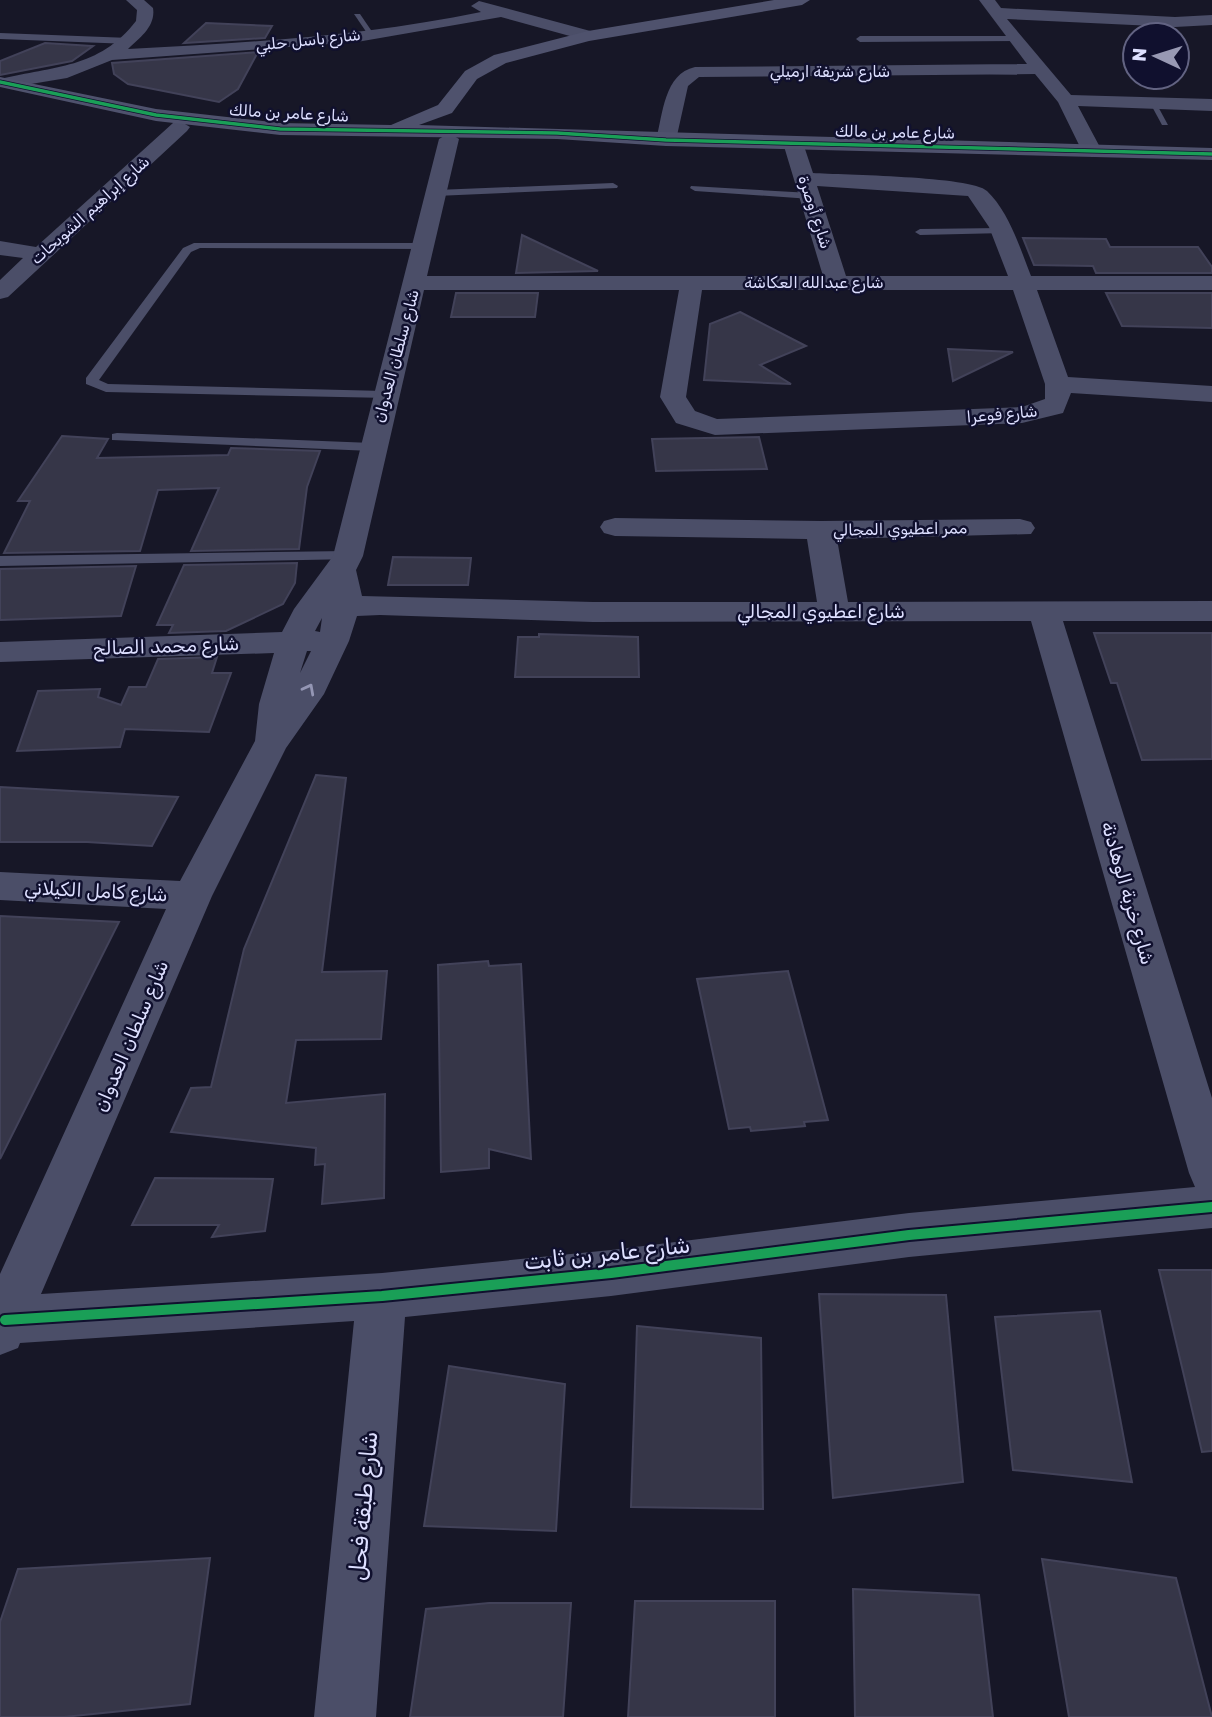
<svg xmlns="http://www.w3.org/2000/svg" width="1212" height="1717" font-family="Rubik,Cairo,sans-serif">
	<rect width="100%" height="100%" fill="#171727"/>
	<g fill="#363648" stroke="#424259" stroke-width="2">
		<path d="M 206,23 L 272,26 L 265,38 L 184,43 Z"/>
		<path d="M 45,43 L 93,46 L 72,61 L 0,75 L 0,61 Z"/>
		<path d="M 258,52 L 238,89 L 219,102 L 128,84 L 114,74 L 112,63 Z"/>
		<path d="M 522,235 L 598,271 L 516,273 Z"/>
		<path d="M 1023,238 L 1106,239 L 1110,247 L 1198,247 L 1212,267 L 1212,273 L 1096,273 L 1093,266 L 1034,265 Z"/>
		<path d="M 456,293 L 538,293 L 535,317 L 451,317 Z"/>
		<path d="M 1106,293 L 1212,293 L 1212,328 L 1122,326 Z"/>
		<path d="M 740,312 L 806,346 L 760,365 L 791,384 L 704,380 L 710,324 Z"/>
		<path d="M 948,349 L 1013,352 L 953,381 Z"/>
		<path d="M 62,436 L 108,439 L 97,458 L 228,455 L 231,448 L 320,451 L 307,487 L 299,549 L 191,551 L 219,488 L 158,490 L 140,551 L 4,553 L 30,501 L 18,501 Z"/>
		<path d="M 759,437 L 767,469 L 656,471 L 652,439 Z"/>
		<path d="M 393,557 L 471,558 L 468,585 L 388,585 Z"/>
		<path d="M 297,563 L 295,583 L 283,604 L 226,631 L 169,633 L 173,625 L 157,625 L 184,565 Z"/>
		<path d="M 136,566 L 121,616 L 0,620 L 0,569 Z"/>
		<path d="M 1094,633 L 1212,633 L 1212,759 L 1142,760 L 1117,683 L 1111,683 Z"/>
		<path d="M 539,634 L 638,637 L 639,677 L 515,677 L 518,637 L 539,637 Z"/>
		<path d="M 217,657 L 212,673 L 231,673 L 209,732 L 125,729 L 120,747 L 17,751 L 38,691 L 100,689 L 98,697 L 121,705 L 129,687 L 146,687 L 158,659 Z"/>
		<path d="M 316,775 L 346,778 L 322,972 L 387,971 L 381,1039 L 296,1040 L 286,1103 L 385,1094 L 384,1198 L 322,1204 L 325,1164 L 315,1165 L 316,1148 L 171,1132 L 191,1088 L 211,1087 L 244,949 Z"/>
		<path d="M 0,787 L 178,797 L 152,846 L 87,842 L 0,842 Z"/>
		<path d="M 0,916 L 119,922 L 0,1159 Z"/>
		<path d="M 488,961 L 489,966 L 521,964 L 531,1159 L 489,1149 L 489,1168 L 441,1172 L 438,965 Z"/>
		<path d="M 788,971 L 828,1120 L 804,1122 L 805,1126 L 751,1131 L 750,1127 L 729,1129 L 697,979 Z"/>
		<path d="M 155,1178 L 273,1179 L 265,1231 L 212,1237 L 219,1225 L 132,1225 Z"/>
		<path d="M 1159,1270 L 1212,1270 L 1212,1451 L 1202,1452 Z"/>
		<path d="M 819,1294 L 946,1295 L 963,1482 L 833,1498 Z"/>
		<path d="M 1100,1311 L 1132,1482 L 1013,1470 L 995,1317 Z"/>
		<path d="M 637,1326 L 761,1338 L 763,1509 L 631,1507 Z"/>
		<path d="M 449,1366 L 565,1384 L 556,1531 L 424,1526 Z"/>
		<path d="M 210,1558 L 190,1704 L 64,1717 L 0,1717 L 0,1622 L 18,1569 Z"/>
		<path d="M 1042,1559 L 1176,1578 L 1212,1717 L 1069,1717 Z"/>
		<path d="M 853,1589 L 979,1595 L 993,1717 L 855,1717 Z"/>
		<path d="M 635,1601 L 775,1601 L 775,1717 L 628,1717 Z"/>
		<path d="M 489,1603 L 571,1603 L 563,1717 L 410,1717 L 426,1609 Z"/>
	</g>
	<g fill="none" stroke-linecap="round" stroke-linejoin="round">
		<g fill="#4b4e68" fill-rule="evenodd">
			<path d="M 354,14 L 360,14 L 375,36 L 369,36 Z"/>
			<path d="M 0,33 L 130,38 L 134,41 L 130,44 L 0,39 Z"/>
			<path d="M 1015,36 L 1018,41 L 860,42 L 856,39 L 860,36 Z"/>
			<path d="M 1149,101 L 1155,101 L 1168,125 L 1162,125 Z"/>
			<path d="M 613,183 L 618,186 L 617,188 L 436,196 L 431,193 L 436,190 Z"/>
			<path d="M 691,186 L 811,193 L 816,196 L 811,199 L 695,191 L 690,188 Z"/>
			<path d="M 1001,228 L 1006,231 L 1005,233 L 920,235 L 915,232 L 920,229 Z"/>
			<path d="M 194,243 L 424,243 L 430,246 L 424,249 L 200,248 L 191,252 L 99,380 L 108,384 L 384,391 L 391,395 L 389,398 L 106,392 L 86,384 L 86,378 L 183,248 Z"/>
			<path d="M 117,433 L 372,443 L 379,447 L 372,451 L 112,440 L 112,434 Z"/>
			<path d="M 348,551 L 353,553 L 353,559 L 0,566 L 0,556 Z"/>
		</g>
		<g fill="#4b4e68" fill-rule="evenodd">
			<path d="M 126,0 L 144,0 L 153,8 C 156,26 140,38 128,49 C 246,43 365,36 481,12 L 471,6 L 479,1 L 594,32 L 596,36 L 588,41 L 501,17 L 357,42 L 112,60 L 67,78 L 7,88 L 0,86 L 1,79 C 53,66 99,69 136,21 L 137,10 Z"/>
			<path d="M 979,0 L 995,0 L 1001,8 L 1175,17 L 1212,15 L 1212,25 L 1175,27 L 1007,19 L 1071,95 L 1212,99 L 1212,111 L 1078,106 L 1102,151 L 1092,157 L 1082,151 L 1058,102 L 1035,74 L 699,77 L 688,86 L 676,140 L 666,146 L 656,140 C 663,114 664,74 695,67 L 1027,64 Z"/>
			<path d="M 180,121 L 190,127 L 187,131 L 8,297 L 0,299 L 0,280 L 23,258 L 0,255 L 0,241 L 36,247 L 173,123 Z"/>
			<path d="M 449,133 L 459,139 L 427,276 L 823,276 L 783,143 L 793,137 L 803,143 L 813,173 C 841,175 972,176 987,191 C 1009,212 1020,248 1031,276 L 1212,276 L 1212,290 L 1037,290 L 1068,377 L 1212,386 L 1212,402 L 1071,393 L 1063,413 L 1022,423 L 715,435 L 676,423 L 660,397 L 679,290 L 424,290 L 363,556 L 356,570 L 362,596 L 593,602 L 817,602 L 807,539 L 615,536 L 604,533 L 600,527 L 604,521 L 615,518 L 821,521 L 1020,519 L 1031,522 L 1035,528 L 1031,534 L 837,539 L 848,602 L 1212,601 L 1212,621 L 1063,621 L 1212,1098 L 1212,1228 L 909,1257 L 611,1296 L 405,1317 L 376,1717 L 314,1717 L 354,1321 L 20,1343 L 18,1348 L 0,1355 L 0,1274 L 166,909 L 0,900 L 0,872 L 180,881 L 255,741 L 259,704 L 274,653 L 0,662 L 0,642 L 282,632 L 294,609 L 333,556 L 439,139 ZM 817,186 L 968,196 L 989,227 L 1008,276 L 846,276 ZM 702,290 L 1013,290 L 1045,384 L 1045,399 L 1022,407 L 717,419 L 695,411 L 686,397 ZM 380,615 L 593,622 L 1031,621 L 1189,1173 L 1195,1187 L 909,1213 L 611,1250 L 382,1273 L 41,1294 L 212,896 L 286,748 L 324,694 L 349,641 L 357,616 ZM 322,618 L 320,632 L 315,631 ZM 307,651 L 311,651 L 300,673 L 306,654 Z"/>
		</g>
		<path fill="#4f526d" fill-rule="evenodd" d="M 774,0 L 810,0 L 802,5 L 589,41 L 506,63 L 477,79 L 452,113 L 419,125 L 1212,148 L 1212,160 L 666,146 L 557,139 L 280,135 L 156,121 L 0,87 L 0,77 L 156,109 L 280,123 L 391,125 L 438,105 L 465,71 L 494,55 L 588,31 Z"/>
		<g stroke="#10102e" stroke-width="5">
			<path id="cycleway-far1" d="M 0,82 L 156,115 L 280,129 L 557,133 L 666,140 L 1212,154"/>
		</g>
		<g stroke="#10102e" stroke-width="14">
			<path id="cycleway" d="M 5,1320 L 382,1296 L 611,1273 L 909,1235 L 1212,1207"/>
		</g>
		<use href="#cycleway-far1" stroke="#1a9f57" stroke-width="3.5"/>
		<use href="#cycleway" stroke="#1a9f57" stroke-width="10"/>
	</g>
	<defs><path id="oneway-chevron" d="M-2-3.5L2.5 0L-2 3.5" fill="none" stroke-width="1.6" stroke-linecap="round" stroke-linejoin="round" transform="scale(1.75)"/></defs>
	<use stroke="#9496b4" href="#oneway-chevron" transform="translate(309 689) rotate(-62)"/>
	<g text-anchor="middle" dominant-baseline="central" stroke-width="5" stroke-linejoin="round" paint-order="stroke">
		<g font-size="16" fill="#dddfff" stroke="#10102e">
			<text transform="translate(308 40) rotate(-6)">شارع باسل حلبي</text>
			<text x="830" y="71">شارع شريفة ارميلي</text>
			<text transform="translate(289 113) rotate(3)">شارع عامر بن مالك</text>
			<text transform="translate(895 132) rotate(1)">شارع عامر بن مالك</text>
			<text transform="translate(90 210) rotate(-42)">شارع إبراهيم الشويحات</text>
			<text transform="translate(815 212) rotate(72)">شارع أوصرة</text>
			<text x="814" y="282">شارع عبدالله العكاشة</text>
			<text transform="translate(396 356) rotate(-75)">شارع سلطان العدوان</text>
			<text transform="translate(1002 414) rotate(-5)">شارع فوعرا</text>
			<text transform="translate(900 529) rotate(-1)">ممر اعطيوي المجالي</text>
		</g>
		<g font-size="19" fill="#dddfff" stroke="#10102e">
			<text x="821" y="611">شارع اعطيوي المجالي</text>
			<text transform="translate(166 646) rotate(-2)">شارع محمد الصالح</text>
			<text transform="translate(96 891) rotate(3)">شارع كامل الكيلاني</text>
			<text transform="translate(1128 893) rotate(74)">شارع خربة الوهادنة</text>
			<text transform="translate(131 1036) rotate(-67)">شارع سلطان العدوان</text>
		</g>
		<g font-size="23" fill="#dddfff" stroke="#10102e">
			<text transform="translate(607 1253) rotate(-6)">شارع عامر بن ثابت</text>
			<text transform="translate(363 1506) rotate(-85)">شارع طبقة فحل</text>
		</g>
	</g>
	<g transform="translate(1156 56) rotate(274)"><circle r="33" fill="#10102e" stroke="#626382" stroke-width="2"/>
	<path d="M0-5L12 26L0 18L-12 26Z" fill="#9899b3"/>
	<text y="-10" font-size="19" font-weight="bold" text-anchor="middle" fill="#dddfff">N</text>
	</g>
</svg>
